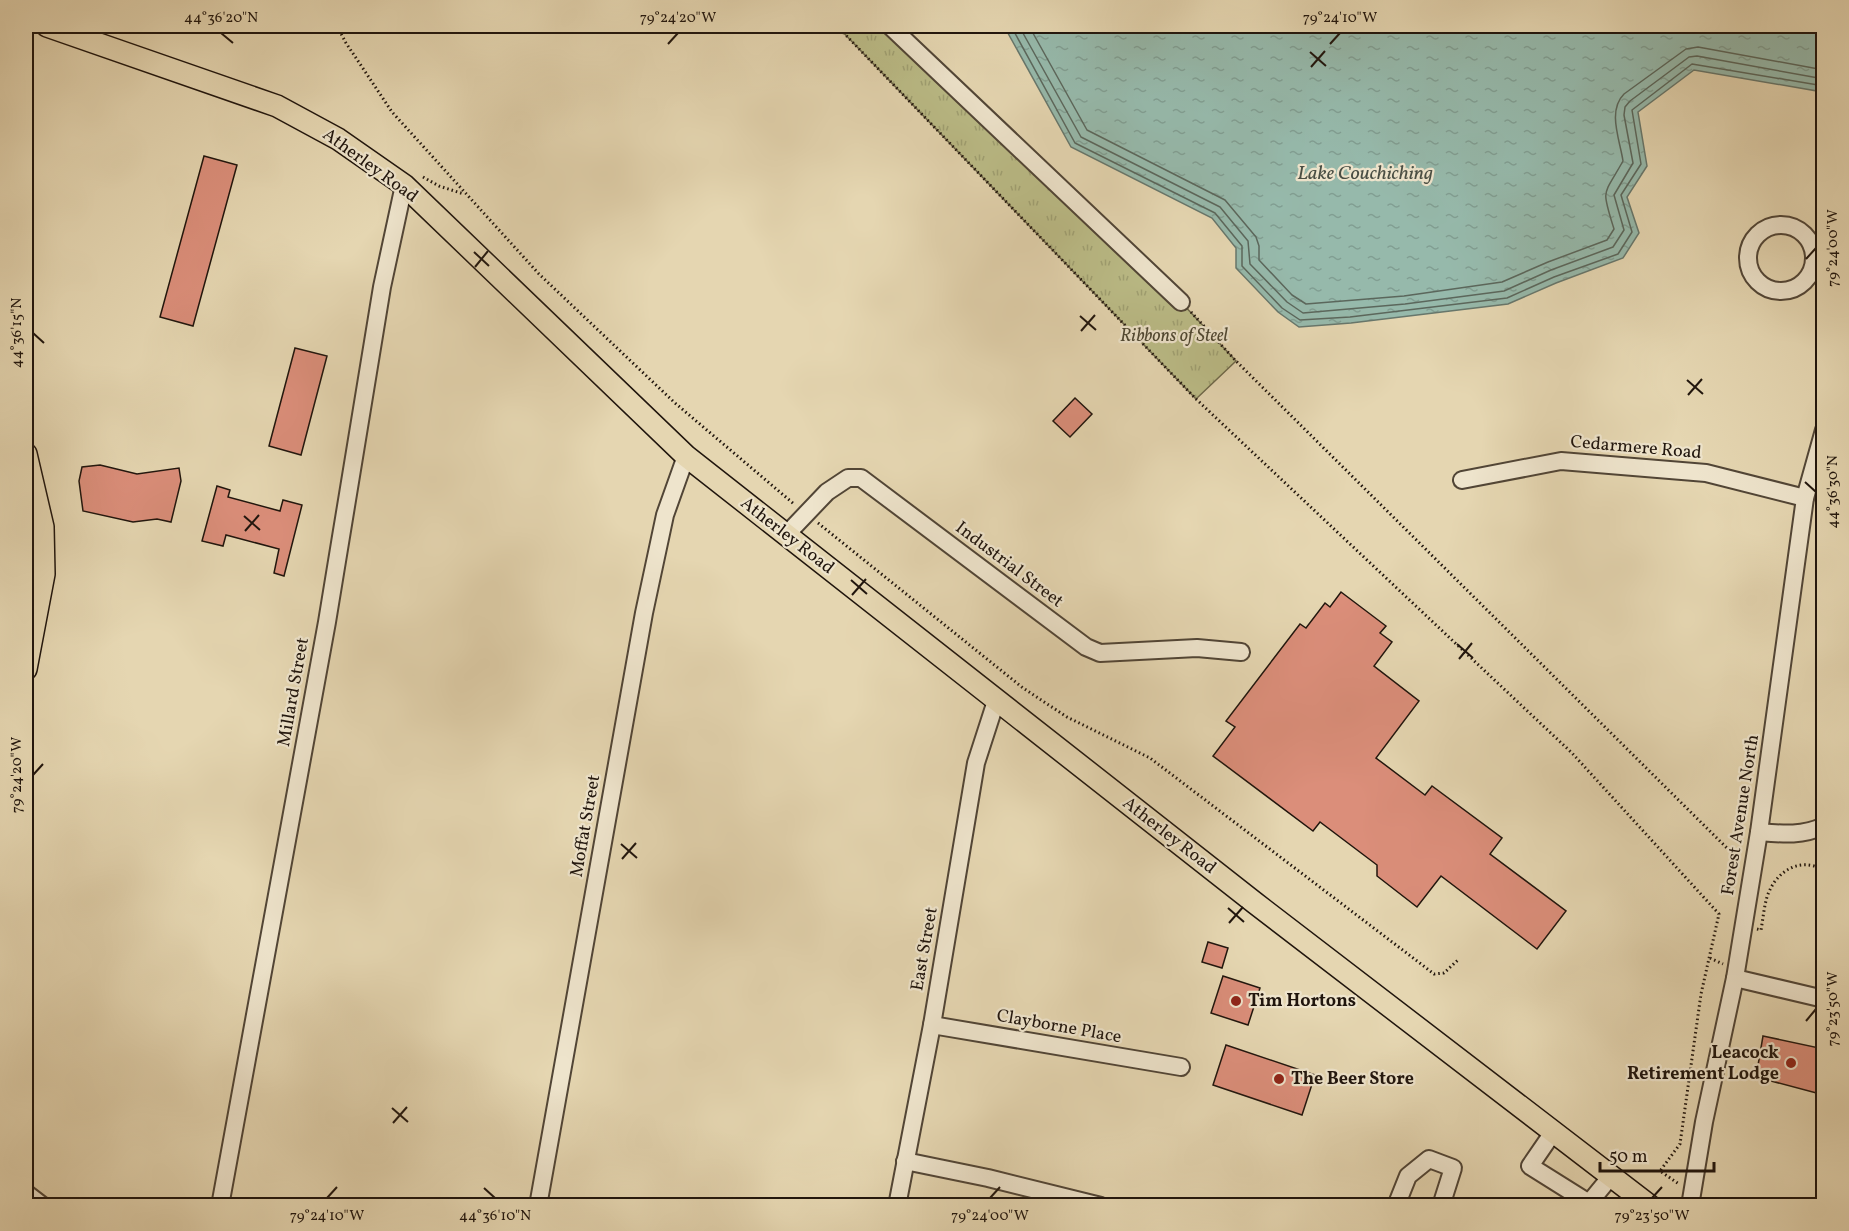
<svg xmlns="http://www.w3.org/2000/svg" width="1849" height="1231" font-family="Vollkorn,serif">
	<defs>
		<pattern id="grass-tufts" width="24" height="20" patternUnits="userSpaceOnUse" patternTransform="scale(1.5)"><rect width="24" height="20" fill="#bbbc87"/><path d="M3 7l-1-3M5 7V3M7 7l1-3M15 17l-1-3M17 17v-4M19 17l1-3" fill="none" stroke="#a0a173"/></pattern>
		<pattern id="water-ripples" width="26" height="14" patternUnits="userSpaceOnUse" patternTransform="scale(1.5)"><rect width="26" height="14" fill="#96b9ab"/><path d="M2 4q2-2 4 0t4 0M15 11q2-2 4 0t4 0" fill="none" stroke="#819e92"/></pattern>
	</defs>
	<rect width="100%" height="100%" fill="#e5d6b1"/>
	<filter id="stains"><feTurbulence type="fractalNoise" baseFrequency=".00333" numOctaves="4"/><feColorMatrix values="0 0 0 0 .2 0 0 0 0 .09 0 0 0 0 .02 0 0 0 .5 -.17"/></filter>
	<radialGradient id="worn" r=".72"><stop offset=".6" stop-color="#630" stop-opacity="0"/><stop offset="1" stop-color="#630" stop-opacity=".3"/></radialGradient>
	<path fill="url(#grass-tufts)" stroke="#6e684a" stroke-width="1.5" d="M 837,26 L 890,26 L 1181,302 L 1236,361 L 1196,399 Z"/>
	<path fill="url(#water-ripples)" stroke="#67776c" stroke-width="1.5" d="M 1004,26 L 1823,26 L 1823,92 L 1694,70 L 1638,112 L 1647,166 L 1627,197 L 1639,233 L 1623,258 L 1556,283 L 1508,304 L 1351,323 L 1299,327 L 1278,312 L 1236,268 L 1236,248 L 1212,218 L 1071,147 Z"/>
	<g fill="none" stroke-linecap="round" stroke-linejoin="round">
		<g stroke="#5b675c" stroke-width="1.5">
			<path d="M 1011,26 L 1075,143 L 1215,213 L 1242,246 L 1242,266 L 1282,308 L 1300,320 L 1350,317 L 1507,298 L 1554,277 L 1618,254 L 1632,232 L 1621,195 L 1641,164 L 1632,110 L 1692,64 L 1824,86"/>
			<path d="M 1019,26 L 1081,137 L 1220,207 L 1248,241 L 1250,264 L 1287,302 L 1303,313 L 1405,304 L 1504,291 L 1551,270 L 1613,247 L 1624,230 L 1614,195 L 1633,163 L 1624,115 L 1625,107 L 1630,101 L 1689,57 L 1697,56 L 1824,79"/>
			<path d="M 1029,26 L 1087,130 L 1225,200 L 1256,237 L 1259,246 L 1259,260 L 1292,295 L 1306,304 L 1404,296 L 1502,282 L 1548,262 L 1607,240 L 1614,229 C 1601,187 1603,197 1623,161 C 1620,140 1607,111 1624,94 L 1686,49 L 1698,47 L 1824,70"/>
		</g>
	</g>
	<g fill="#db8e7a" stroke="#20150d" stroke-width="1.5">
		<path d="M 204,156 L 237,165 L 193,326 L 160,317 Z"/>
		<path d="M 295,348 L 327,356 L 301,455 L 269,446 Z"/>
		<path d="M 1075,398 L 1092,414 L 1070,437 L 1053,421 Z"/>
		<path d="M 100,465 L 137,474 L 179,468 L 181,481 L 171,522 L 157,519 L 133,522 L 83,511 L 79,481 L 82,467 Z"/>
		<path d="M 217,486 L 230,490 L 228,497 L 280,511 L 283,500 L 302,505 L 284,576 L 274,573 L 279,549 L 226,535 L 223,546 L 202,541 Z"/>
		<path d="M 1341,592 L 1386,626 L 1380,633 L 1392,642 L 1374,666 L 1419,701 L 1376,758 L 1425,795 L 1432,786 L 1502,838 L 1490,854 L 1566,911 L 1537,949 L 1441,876 L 1417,907 L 1377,876 L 1377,865 L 1320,822 L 1313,831 L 1213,756 L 1235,727 L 1226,721 L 1300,624 L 1306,628 L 1325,603 L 1330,607 Z"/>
		<path d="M 1208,942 L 1228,948 L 1222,968 L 1202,962 Z"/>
		<path d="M 1223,976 L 1260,988 L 1248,1025 L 1211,1013 Z"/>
		<path d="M 1763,1036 L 1824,1049 L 1824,1095 L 1756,1077 Z"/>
		<path d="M 1226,1045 L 1315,1075 L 1302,1115 L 1213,1085 Z"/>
	</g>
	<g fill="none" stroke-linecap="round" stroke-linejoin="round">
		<g stroke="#514536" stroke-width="20">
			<g id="minor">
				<path d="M 890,26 L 1181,302"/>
				<circle cx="1781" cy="258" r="33"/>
				<path d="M 1462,480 L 1561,461 L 1706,473 L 1805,498"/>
				<path d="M 786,535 L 827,492 L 848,478 L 861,478 L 1086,647 L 1100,653 L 1197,648 L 1241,652"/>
				<path d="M 1759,832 C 1783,834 1802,836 1824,826"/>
				<path d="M 1735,978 L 1824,999"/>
				<path d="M 932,1025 L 1181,1067"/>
				<path d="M 1554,1131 L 1530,1166 L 1589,1203 L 1612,1175"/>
				<path d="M 905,1161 L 988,1178 L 1101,1206"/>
				<path d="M 26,1193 L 43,1206"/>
				<path d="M 220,1206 L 327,622 L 382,287 L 404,185"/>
				<path d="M 538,1206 L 644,613 L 665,515 L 686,456"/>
				<path d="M 897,1206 L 932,1025 L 976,763 L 996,701"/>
				<path d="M 1396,1206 L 1408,1176 L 1429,1159 L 1453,1168 L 1441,1206"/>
				<path d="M 1690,1206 L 1704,1122 L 1735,978 L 1759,832 L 1805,498 L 1824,430"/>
			</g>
		</g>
		<g stroke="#20150d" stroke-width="24">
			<g id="major">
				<path d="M 47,26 L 277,106 L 338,139 L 404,185 L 686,456 L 1255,903 L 1650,1206"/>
				<path d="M 26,454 L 43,527 L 44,574 L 26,669"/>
			</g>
		</g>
		<g stroke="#20150d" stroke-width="3" stroke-dasharray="1.5 3" stroke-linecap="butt">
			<path d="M 337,26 L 346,43 L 392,112 L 539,274 L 675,403 L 794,504"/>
			<path d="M 837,26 L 1196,399 L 1572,753 L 1719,914 L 1701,994 L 1680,1144 L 1660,1171 L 1679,1184"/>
			<path d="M 423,177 L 439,186 L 464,194"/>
			<path d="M 1191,312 L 1236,361 L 1740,861"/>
			<path d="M 818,523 L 1023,688 L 1067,717 L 1150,758 L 1425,967 L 1434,974 L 1444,973 L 1459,959"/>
			<path d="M 1757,929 L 1761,930 C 1763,919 1764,907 1767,897 C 1775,872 1799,856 1824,870"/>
			<path d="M 1710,958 L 1723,964"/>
		</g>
		<use href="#minor" stroke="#eee4cc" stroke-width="16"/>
		<use href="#major" stroke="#e5d6b1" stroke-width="21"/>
	</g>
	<path fill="none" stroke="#20150d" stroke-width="2" d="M 221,33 L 233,43M 668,44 L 678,33M 1330,44 L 1340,33M 1310,52 L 1326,66M 1311,67 L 1325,51M 474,252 L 489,266M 1806,259 L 1816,248M 475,267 L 488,251M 1080,316 L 1096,330M 1081,331 L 1095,315M 33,333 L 44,343M 1687,380 L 1703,394M 1688,395 L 1702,379M 1805,482 L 1816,492M 244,516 L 260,530M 245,531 L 259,515M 851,580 L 867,594M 852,595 L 866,579M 1457,644 L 1473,658M 1459,659 L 1472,643M 33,775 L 43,764M 621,844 L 637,858M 622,859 L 636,843M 1228,908 L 1244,922M 1229,923 L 1243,907M 1806,1021 L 1816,1009M 392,1108 L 408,1122M 393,1123 L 407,1107M 484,1188 L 495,1198M 327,1198 L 337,1187M 990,1198 L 1000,1187M 1652,1198 L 1662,1187"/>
	<g fill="#8f2418" stroke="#eee4cc" stroke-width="2">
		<circle cx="1236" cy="1001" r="6"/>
		<circle cx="1791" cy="1063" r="6"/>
		<circle cx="1279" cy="1079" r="6"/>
	</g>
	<g text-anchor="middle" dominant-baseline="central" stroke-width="4.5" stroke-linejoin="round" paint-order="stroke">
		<g font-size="18" fill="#20150d" stroke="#eee4cc">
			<text transform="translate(370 166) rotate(36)">Atherley Road</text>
			<text transform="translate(1636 448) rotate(5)">Cedarmere Road</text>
			<text transform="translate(787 536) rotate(38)">Atherley Road</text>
			<text transform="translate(1009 565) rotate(37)">Industrial Street</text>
			<text transform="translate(294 692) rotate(-80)">Millard Street</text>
			<text transform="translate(1741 815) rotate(-81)">Forest Avenue North</text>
			<text transform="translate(586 826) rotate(-80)">Moffat Street</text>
			<text transform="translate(1169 836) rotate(38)">Atherley Road</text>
			<text transform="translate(925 949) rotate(-80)">East Street</text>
			<text transform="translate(1059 1027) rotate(10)">Clayborne Place</text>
		</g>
		<g font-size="18" font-style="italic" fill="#4e4732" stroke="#eee4cc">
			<text x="1174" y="336">Ribbons of Steel</text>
		</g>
		<g font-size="18" font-weight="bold" fill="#20150d" stroke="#eee4cc" text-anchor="start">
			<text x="1248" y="1001">Tim Hortons</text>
			<text x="1779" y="1053" text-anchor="end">Leacock<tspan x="1779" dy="21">Retirement Lodge</tspan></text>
			<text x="1291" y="1079">The Beer Store</text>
		</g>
		<g font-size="20" font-style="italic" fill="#494e44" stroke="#eee4cc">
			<text x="1365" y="174">Lake Couchiching</text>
		</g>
	</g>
	<rect width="1849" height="1231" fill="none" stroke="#e5d6b1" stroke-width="66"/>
	<path d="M1600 1162v9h114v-9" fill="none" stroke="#20150d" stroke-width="3"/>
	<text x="1609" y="1162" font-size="18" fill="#20150d" stroke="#eee4cc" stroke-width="4.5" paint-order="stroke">50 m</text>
	<rect x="33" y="33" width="1783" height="1165" fill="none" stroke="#20150d" stroke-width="2"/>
	<g font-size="15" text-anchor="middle" fill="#20150d">
		<text x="221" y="22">44°36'20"N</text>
		<text x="678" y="22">79°24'20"W</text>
		<text x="1340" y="22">79°24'10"W</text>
		<text transform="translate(1832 248) rotate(-90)" y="5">79°24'00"W</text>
		<text transform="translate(16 333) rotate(-90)" y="5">44°36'15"N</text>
		<text transform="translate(1832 492) rotate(-90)" y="5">44°36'30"N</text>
		<text transform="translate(16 775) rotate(-90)" y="5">79°24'20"W</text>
		<text transform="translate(1832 1009) rotate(-90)" y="5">79°23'50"W</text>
		<text x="327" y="1220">79°24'10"W</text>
		<text x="495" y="1220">44°36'10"N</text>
		<text x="990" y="1220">79°24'00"W</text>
		<text x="1652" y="1220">79°23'50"W</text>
	</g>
	<rect width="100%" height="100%" filter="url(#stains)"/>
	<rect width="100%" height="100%" fill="url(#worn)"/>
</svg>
